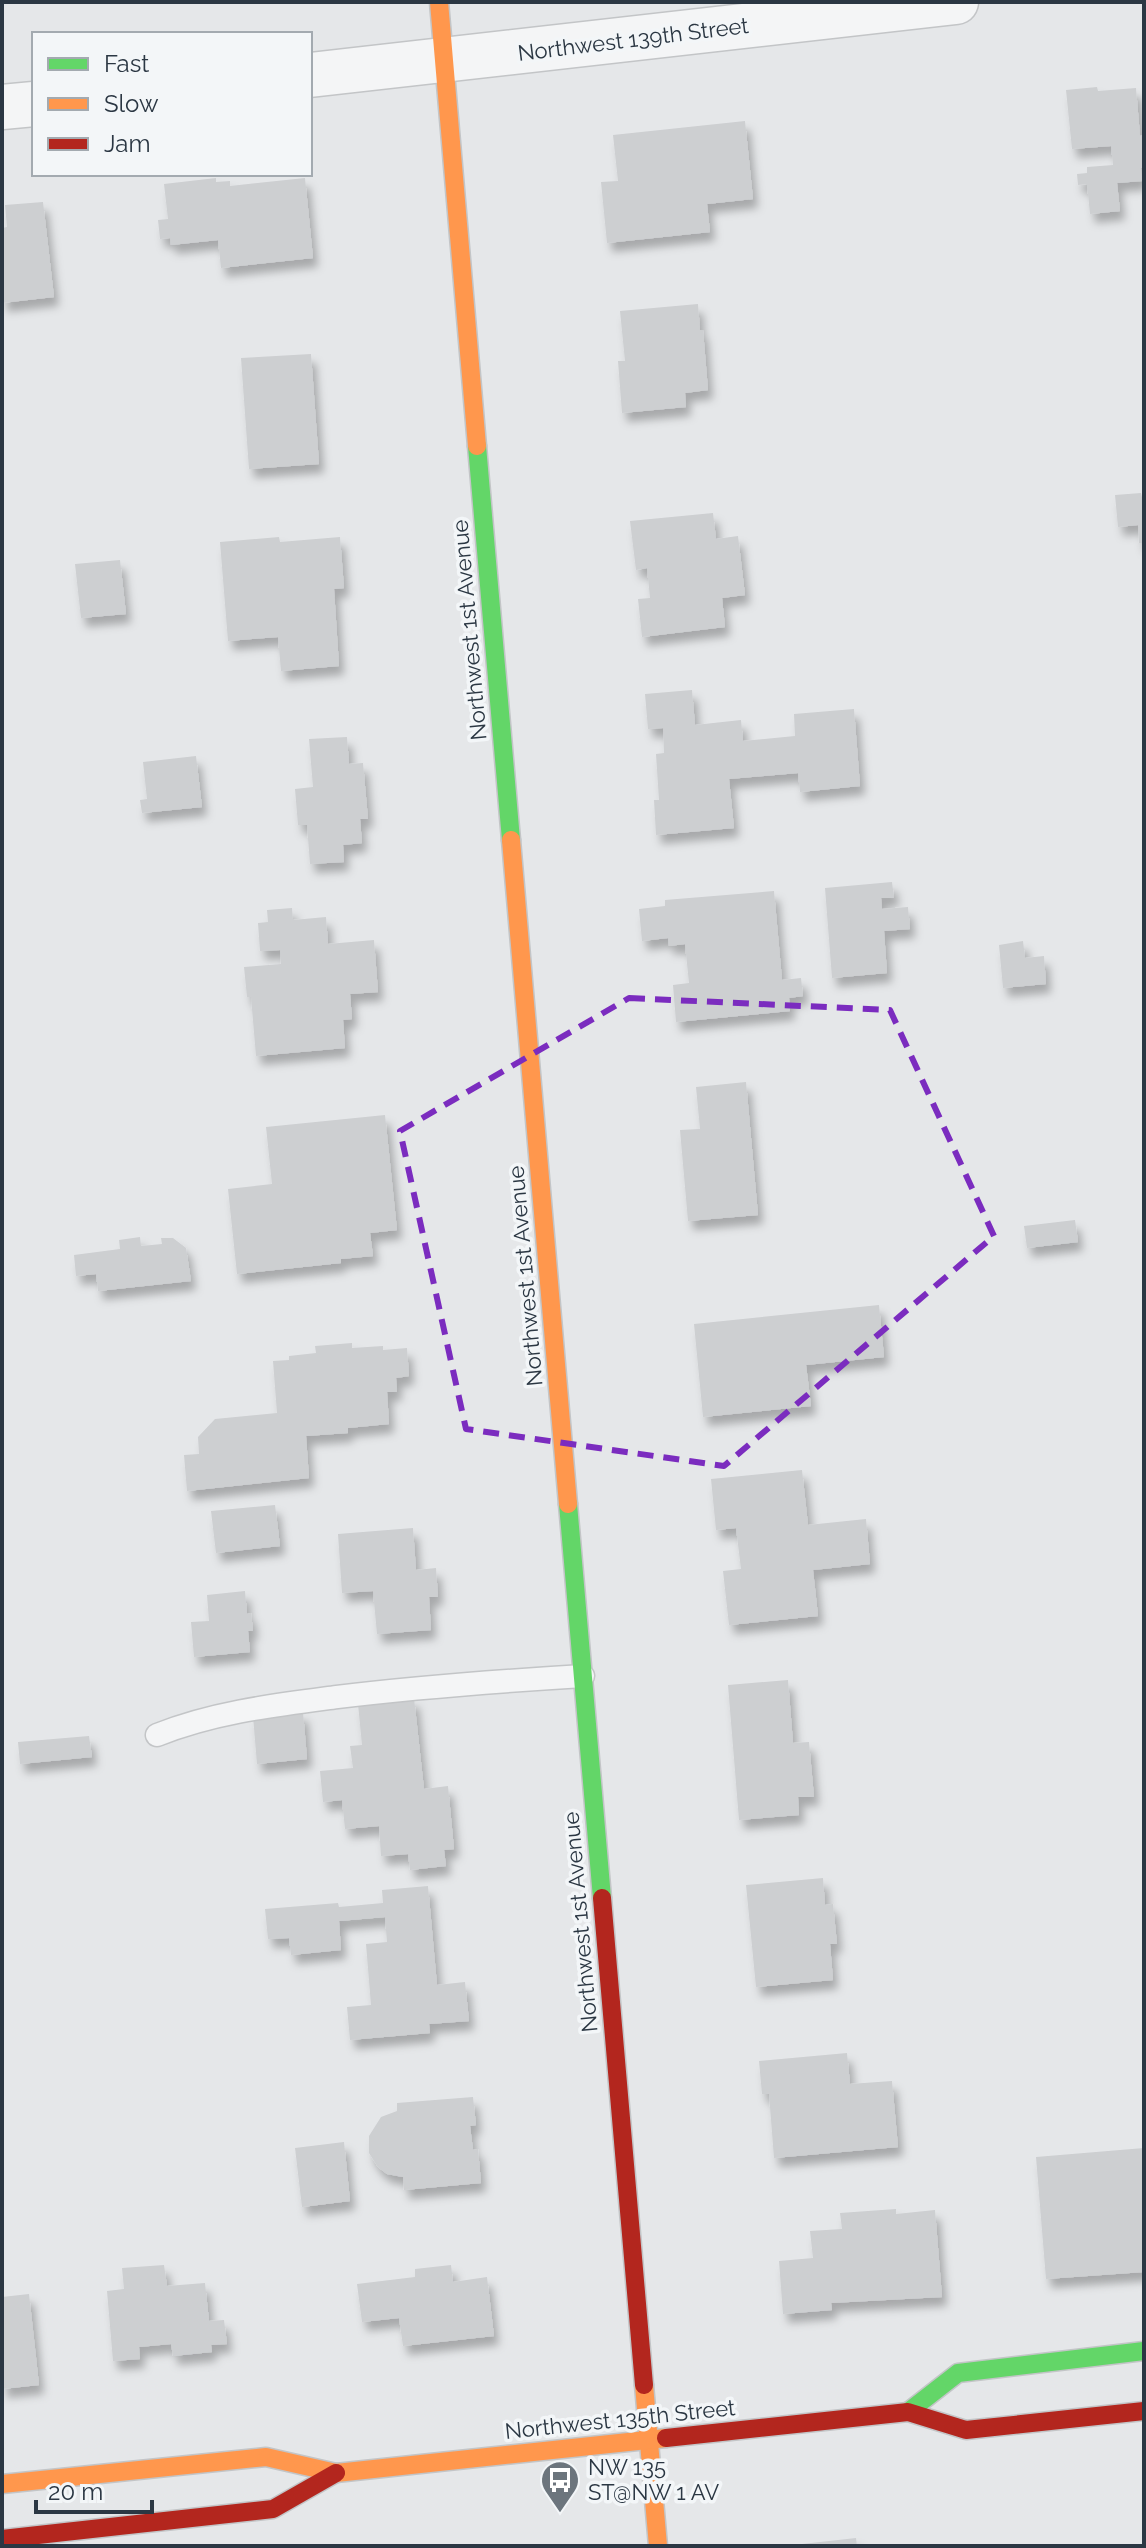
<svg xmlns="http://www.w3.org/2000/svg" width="1146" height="2548" font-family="Raleway,sans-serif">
	<defs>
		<filter id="shadow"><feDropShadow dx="5" dy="9" stdDeviation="4" flood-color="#0004"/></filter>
	</defs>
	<rect width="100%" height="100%" fill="#e5e7e9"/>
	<g fill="#cdcfd1" filter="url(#shadow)">
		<path d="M 1097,87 L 1098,91 L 1136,88 L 1140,136 L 1144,135 L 1144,168 L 1141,168 L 1142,181 L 1117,183 L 1120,211 L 1090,214 L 1087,184 L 1078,185 L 1077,174 L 1087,173 L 1087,167 L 1113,165 L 1111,146 L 1072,149 L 1066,90 Z"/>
		<path d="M 745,121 L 753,199 L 707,204 L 710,232 L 607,243 L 601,182 L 618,181 L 613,135 Z"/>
		<path d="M 216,178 L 216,182 L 230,181 L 230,186 L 305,178 L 313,258 L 221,268 L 218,240 L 171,245 L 170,238 L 160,239 L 158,220 L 168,219 L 164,184 Z"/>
		<path d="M 43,202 L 54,297 L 2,303 L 2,228 L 7,227 L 5,205 Z"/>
		<path d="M 698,304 L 700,330 L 703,330 L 708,390 L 685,393 L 686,407 L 622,413 L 618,361 L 625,361 L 620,311 Z"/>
		<path d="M 311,354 L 319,464 L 249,469 L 241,358 Z"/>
		<path d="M 1141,493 L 1144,506 L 1144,543 L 1139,543 L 1138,525 L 1118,527 L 1115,495 Z"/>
		<path d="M 713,513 L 716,539 L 738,536 L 745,595 L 722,598 L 725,627 L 642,637 L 638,599 L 650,598 L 647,568 L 636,570 L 630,521 Z"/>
		<path d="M 279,537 L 280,542 L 340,537 L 344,588 L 334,589 L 339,666 L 281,671 L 278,637 L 228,641 L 220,542 Z"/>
		<path d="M 120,560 L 126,614 L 81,618 L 75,564 Z"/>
		<path d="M 692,690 L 695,725 L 741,720 L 743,741 L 795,736 L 794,714 L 854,709 L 860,786 L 800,792 L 798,773 L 729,779 L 734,828 L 656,835 L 654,800 L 659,800 L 656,754 L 664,753 L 663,728 L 648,729 L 645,694 Z"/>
		<path d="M 347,737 L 349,764 L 363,763 L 368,819 L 360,819 L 362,843 L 343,845 L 344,862 L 310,864 L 307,825 L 298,825 L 295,789 L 313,787 L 309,739 Z"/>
		<path d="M 196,756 L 202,807 L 142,813 L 140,800 L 147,799 L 143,762 Z"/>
		<path d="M 892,882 L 894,898 L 881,898 L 882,909 L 908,907 L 910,929 L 884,931 L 887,973 L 832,978 L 825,888 Z"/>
		<path d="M 774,891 L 782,980 L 801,978 L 803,996 L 789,998 L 790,1011 L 676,1022 L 673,985 L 689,983 L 685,944 L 669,946 L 668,938 L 642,941 L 639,909 L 665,906 L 665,900 Z"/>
		<path d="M 292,908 L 293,920 L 326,917 L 328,944 L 374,940 L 378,992 L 350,994 L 352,1019 L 343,1020 L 345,1048 L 256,1056 L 251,997 L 247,997 L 244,967 L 281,964 L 280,950 L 260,951 L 258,923 L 268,922 L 267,910 Z"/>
		<path d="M 1023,941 L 1025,958 L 1044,956 L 1046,984 L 1003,988 L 999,945 Z"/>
		<path d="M 746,1082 L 758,1215 L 688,1221 L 680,1130 L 700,1129 L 696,1087 Z"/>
		<path d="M 385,1115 L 397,1230 L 370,1233 L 373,1256 L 341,1259 L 341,1263 L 237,1274 L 228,1189 L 272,1184 L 266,1127 Z"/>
		<path d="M 1075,1220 L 1078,1242 L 1027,1248 L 1024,1226 Z"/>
		<path d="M 140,1237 L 141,1246 L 162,1244 L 161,1238 L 173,1238 L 186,1248 L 191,1281 L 98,1291 L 96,1274 L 76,1276 L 74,1255 L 120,1249 L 119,1240 Z"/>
		<path d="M 879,1305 L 884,1357 L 806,1365 L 811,1406 L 703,1417 L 694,1324 Z"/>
		<path d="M 352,1343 L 352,1348 L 383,1346 L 383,1350 L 407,1348 L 409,1376 L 396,1378 L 397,1392 L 387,1392 L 389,1424 L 348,1428 L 348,1433 L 306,1436 L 309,1478 L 187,1491 L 184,1455 L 199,1454 L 198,1437 L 215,1419 L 277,1413 L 273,1361 L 289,1360 L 289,1356 L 316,1353 L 315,1346 Z"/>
		<path d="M 802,1470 L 808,1525 L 866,1519 L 870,1564 L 813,1570 L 818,1616 L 729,1625 L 723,1571 L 741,1569 L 736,1528 L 716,1530 L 711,1479 Z"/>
		<path d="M 275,1505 L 280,1546 L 216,1553 L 211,1511 Z"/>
		<path d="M 413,1528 L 416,1570 L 436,1568 L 438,1597 L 429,1597 L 431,1630 L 377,1634 L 373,1591 L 342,1593 L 338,1534 Z"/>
		<path d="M 245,1591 L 247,1614 L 251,1613 L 253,1631 L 248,1631 L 250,1652 L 194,1657 L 191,1622 L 209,1621 L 207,1595 Z"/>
		<path d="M 788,1680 L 793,1743 L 809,1742 L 814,1797 L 798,1797 L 799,1815 L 739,1820 L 728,1685 Z"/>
		<path d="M 414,1698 L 424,1789 L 448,1786 L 454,1849 L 444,1850 L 446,1866 L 410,1870 L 408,1854 L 381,1856 L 379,1826 L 345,1829 L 342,1800 L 323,1802 L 320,1771 L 353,1768 L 350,1746 L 362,1745 L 358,1704 Z"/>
		<path d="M 303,1712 L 307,1759 L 257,1764 L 253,1716 Z"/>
		<path d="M 89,1736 L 92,1757 L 20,1764 L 18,1742 Z"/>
		<path d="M 823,1878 L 825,1905 L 833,1904 L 837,1944 L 830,1944 L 833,1980 L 756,1987 L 746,1885 Z"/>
		<path d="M 428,1886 L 437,1985 L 465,1982 L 469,2021 L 429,2024 L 430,2033 L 350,2040 L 347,2007 L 371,2005 L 366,1944 L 387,1942 L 385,1917 L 339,1921 L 341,1950 L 291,1955 L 289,1938 L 268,1939 L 265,1909 L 338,1903 L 339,1907 L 383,1903 L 382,1890 Z"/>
		<path d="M 847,2053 L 850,2084 L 892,2081 L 898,2147 L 774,2158 L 769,2094 L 762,2094 L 759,2061 Z"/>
		<path d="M 473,2097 L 476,2125 L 470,2126 L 473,2150 L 478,2149 L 481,2183 L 404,2190 L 403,2177 L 387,2174 L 378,2167 L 369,2153 L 369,2136 L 381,2117 L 397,2111 L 397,2103 Z"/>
		<path d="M 344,2142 L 350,2201 L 302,2207 L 295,2148 Z"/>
		<path d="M 1144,2148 L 1144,2272 L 1046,2279 L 1036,2157 Z"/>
		<path d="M 896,2209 L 896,2214 L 935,2210 L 942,2297 L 831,2303 L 832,2310 L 783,2314 L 779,2261 L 813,2258 L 810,2231 L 842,2229 L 840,2213 Z"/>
		<path d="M 164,2265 L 167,2286 L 205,2283 L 209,2321 L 224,2320 L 227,2344 L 211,2345 L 212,2352 L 173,2356 L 171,2344 L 139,2347 L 140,2359 L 113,2361 L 107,2291 L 124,2289 L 122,2268 Z"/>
		<path d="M 451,2265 L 453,2282 L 487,2277 L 494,2336 L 403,2346 L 399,2318 L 362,2322 L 357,2284 L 415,2277 L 415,2269 Z"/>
		<path d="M 29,2294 L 39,2385 L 2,2389 L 2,2297 Z"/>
		<path d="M 856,2538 L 857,2546 L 802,2546 L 802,2544 Z"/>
	</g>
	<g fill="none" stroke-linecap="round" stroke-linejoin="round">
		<g stroke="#c3c5c7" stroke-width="25">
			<path id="lane" d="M 157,1735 C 214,1712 276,1705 337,1697 C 419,1687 501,1681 583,1676"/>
		</g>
		<g stroke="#c3c5c7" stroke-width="47">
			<g id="street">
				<path d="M 310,75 L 956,2"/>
				<path d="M 2,107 L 34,104"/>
			</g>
		</g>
		<g stroke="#c3c5c7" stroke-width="21">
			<g id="fast">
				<path d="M 477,446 L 511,840"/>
				<path d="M 568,1504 L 602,1898"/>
				<path d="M 908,2412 L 958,2373 L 1144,2351"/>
			</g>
		</g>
		<g stroke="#c3c5c7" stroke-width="21">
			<g id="slow">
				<path d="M 439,2 L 477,446"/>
				<path d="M 511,840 L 568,1504"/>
				<path d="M 644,2385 L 658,2546"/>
				<path d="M 2,2484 L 266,2457 L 336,2473 L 666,2438"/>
			</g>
		</g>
		<g stroke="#c3c5c7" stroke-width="21">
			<g id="jam">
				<path d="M 602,1898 L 644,2385"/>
				<path d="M 666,2438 L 908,2412 L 966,2430 L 1144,2411"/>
				<path d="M 2,2539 L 273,2509 L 336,2473"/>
			</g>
		</g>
		<use href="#lane" stroke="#f4f5f6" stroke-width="22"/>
		<use href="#street" stroke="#f4f5f6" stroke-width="44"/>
		<use href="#fast" stroke="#63d668" stroke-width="18"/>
		<use href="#slow" stroke="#ff974d" stroke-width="18"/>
		<use href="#jam" stroke="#b3261e" stroke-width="18"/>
	</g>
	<path fill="none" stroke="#7b2cbf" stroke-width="6" stroke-dasharray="16 10" stroke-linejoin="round" d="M 629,998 L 890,1010 L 994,1236 L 724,1466 L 466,1429 L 400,1131 Z"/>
	<defs>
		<g id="bus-pin" transform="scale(2)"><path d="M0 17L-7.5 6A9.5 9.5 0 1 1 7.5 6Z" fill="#6c757d" stroke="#f3f6f8"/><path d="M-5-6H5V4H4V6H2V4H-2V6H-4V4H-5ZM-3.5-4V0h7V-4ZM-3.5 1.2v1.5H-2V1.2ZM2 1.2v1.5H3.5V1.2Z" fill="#fff"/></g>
	</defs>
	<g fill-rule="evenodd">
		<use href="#bus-pin" x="560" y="2480"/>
	</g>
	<g text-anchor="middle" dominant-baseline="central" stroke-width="7" stroke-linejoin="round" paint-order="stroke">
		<g font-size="22" fill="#2b3743" stroke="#f3f6f8">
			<text transform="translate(633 39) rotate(-7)">Northwest 139th Street</text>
			<text transform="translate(469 630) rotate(-95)">Northwest 1st Avenue</text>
			<text transform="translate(525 1276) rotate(-95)">Northwest 1st Avenue</text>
			<text transform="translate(580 1922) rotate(-95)">Northwest 1st Avenue</text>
			<text transform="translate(620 2419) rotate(-6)">Northwest 135th Street</text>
		</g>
		<g font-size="22" fill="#2b3743" stroke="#f3f6f8" text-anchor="start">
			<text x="588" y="2467">NW 135<tspan x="588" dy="25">ST@NW 1 AV</tspan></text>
		</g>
	</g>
	<rect width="1146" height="2548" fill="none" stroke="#2b3743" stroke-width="8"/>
	<rect x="32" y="32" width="280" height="144" fill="#f3f6f8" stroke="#a3aab0" stroke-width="2"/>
	<rect x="48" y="58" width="40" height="12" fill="#63d668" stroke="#a3aab0" stroke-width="2"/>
	<text x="104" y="72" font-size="24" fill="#2b3743">Fast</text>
	<rect x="48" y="98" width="40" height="12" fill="#ff974d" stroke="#a3aab0" stroke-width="2"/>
	<text x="104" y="112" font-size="24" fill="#2b3743">Slow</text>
	<rect x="48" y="138" width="40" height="12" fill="#b3261e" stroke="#a3aab0" stroke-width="2"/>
	<text x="104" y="152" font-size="24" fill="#2b3743">Jam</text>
	<path d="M36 2500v12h116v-12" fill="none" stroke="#2b3743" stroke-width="4"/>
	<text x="48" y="2500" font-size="24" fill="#2b3743" stroke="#f3f6f8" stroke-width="6" paint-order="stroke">20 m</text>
</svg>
